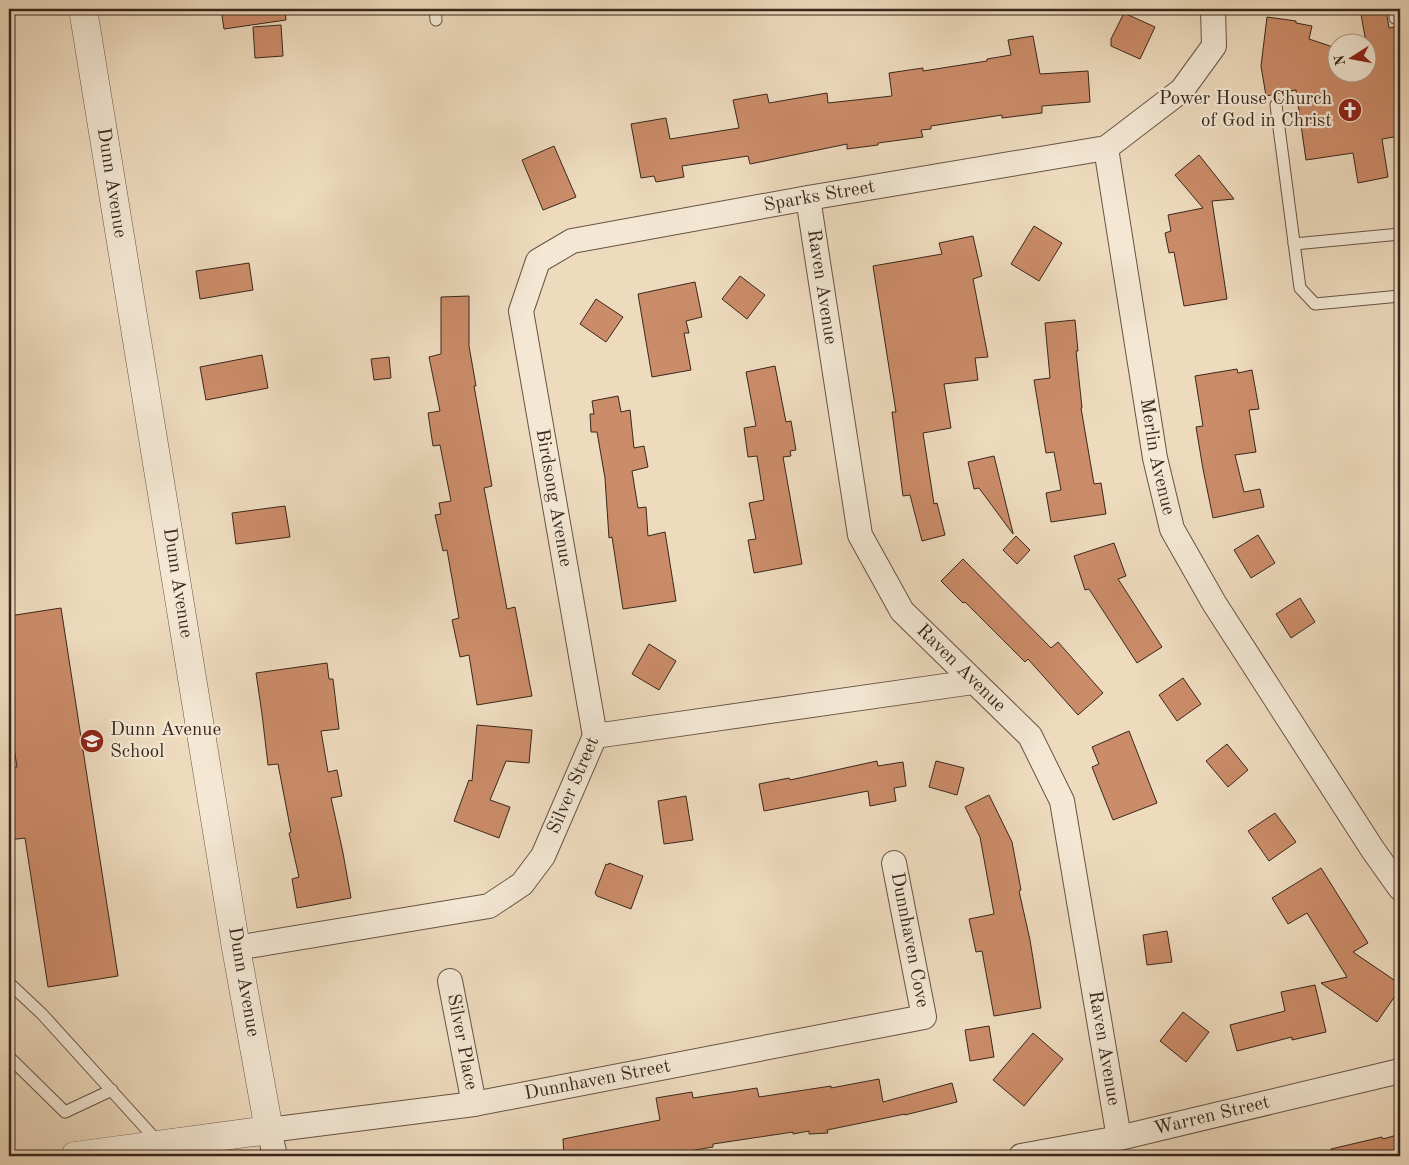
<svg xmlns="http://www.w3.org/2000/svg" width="1409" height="1165" font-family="'Old Standard TT',serif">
	<rect width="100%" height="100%" fill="#eedbbe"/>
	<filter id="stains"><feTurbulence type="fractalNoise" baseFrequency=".004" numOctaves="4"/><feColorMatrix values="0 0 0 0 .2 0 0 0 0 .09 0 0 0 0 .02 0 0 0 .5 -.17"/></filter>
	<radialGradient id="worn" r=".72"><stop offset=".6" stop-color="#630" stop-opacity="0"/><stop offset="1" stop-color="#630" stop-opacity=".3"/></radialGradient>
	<g fill="#cb8c69" stroke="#39271c">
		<path d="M 221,9 L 285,9 L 286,20 L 224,29 Z"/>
		<path d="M 1360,9 L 1386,9 L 1389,28 L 1400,26 L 1400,136 L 1382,139 L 1388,177 L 1358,183 L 1353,153 L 1306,160 L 1296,90 L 1266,96 L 1261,66 L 1267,17 L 1296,21 L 1296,23 L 1312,26 L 1309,39 L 1336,48 L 1336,72 L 1366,72 L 1366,42 Z"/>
		<path d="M 1124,13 L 1155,27 L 1140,59 L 1111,46 L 1111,39 Z"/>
		<path d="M 281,25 L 283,56 L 255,58 L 253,27 Z"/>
		<path d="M 1033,36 L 1040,74 L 1088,71 L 1090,102 L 1042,106 L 1042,113 L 1002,118 L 1002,115 L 931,126 L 931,129 L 921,130 L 923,137 L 878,143 L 878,145 L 847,149 L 847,144 L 750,164 L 748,156 L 682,166 L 684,177 L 656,182 L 654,176 L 641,178 L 631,124 L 666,118 L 670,139 L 739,128 L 733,100 L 767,94 L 769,103 L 827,93 L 828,103 L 892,96 L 889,73 L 923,68 L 923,71 L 987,61 L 987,59 L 1011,55 L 1008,40 Z"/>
		<path d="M 554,146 L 576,197 L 543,210 L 522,160 Z"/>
		<path d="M 1199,155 L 1234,199 L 1212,201 L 1227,299 L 1184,306 L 1174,252 L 1169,253 L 1165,233 L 1171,231 L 1168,215 L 1203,208 L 1175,175 Z"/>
		<path d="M 1034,226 L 1062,243 L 1039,281 L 1011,264 Z"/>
		<path d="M 973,236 L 982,276 L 973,279 L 988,357 L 975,358 L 978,380 L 944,384 L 951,428 L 923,433 L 934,504 L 937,503 L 945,535 L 922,541 L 910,495 L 903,496 L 892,412 L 896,412 L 873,266 L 942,254 L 939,243 Z"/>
		<path d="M 249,263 L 253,290 L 200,299 L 196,271 Z"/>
		<path d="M 740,276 L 765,295 L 747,319 L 722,299 Z"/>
		<path d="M 695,282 L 702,317 L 686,321 L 689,333 L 684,333 L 691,370 L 652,377 L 638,294 Z"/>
		<path d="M 469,296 L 469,346 L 476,386 L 474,386 L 492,486 L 484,488 L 507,609 L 515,607 L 532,696 L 477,705 L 469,655 L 460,657 L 452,620 L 459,618 L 447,550 L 443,551 L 435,515 L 441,514 L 439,503 L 451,501 L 440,445 L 433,446 L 428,413 L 440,411 L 429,357 L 441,354 L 441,297 Z"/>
		<path d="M 596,299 L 623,317 L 606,342 L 580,324 Z"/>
		<path d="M 1075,320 L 1078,351 L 1076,351 L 1082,408 L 1081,408 L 1094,484 L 1101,483 L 1106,514 L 1051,522 L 1046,493 L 1061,490 L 1054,452 L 1046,453 L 1034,380 L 1050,378 L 1045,323 Z"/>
		<path d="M 262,355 L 268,388 L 206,400 L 200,367 Z"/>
		<path d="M 389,357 L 391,378 L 374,380 L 371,359 Z"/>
		<path d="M 775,366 L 786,422 L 791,421 L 796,450 L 790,451 L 791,456 L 783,457 L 802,564 L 754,573 L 748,540 L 756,539 L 749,503 L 764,500 L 757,456 L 748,457 L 744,428 L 756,426 L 746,372 Z"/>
		<path d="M 1237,369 L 1238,373 L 1252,370 L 1259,409 L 1249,410 L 1256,452 L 1235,455 L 1244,492 L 1260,489 L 1264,507 L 1213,518 L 1203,469 L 1196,427 L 1203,426 L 1195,376 Z"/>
		<path d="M 618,396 L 621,412 L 630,410 L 634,448 L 644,446 L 648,467 L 632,471 L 638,508 L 646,507 L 648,536 L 665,532 L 676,601 L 623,609 L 612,537 L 609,538 L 605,478 L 597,432 L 591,432 L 590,414 L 594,414 L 592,401 Z"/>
		<path d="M 994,456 L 1013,533 L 1013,534 L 979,488 L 974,489 L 968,462 Z"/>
		<path d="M 285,506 L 290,537 L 236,544 L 232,513 Z"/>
		<path d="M 1258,535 L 1275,563 L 1251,578 L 1234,550 Z"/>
		<path d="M 1016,536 L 1030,550 L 1017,564 L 1003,550 Z"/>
		<path d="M 1114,543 L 1126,576 L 1118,579 L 1162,647 L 1137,663 L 1089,589 L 1085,590 L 1074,556 Z"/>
		<path d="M 963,559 L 1051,648 L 1058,642 L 1103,693 L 1078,715 L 1028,659 L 1025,662 L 965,602 L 963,603 L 941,581 Z"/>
		<path d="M 1300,598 L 1315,622 L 1291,638 L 1276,614 Z"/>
		<path d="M 61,608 L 118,976 L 48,987 L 25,838 L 9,840 L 9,768 L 17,767 L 9,716 L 9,616 Z"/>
		<path d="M 649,644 L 676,661 L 659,690 L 632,674 Z"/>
		<path d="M 327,663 L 329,679 L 333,679 L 339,729 L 321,731 L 328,772 L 337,770 L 342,796 L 331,798 L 343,853 L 351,898 L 297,908 L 292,879 L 299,877 L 289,833 L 291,832 L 278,764 L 268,765 L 262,714 L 256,673 Z"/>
		<path d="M 1183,678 L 1201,704 L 1177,721 L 1159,695 Z"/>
		<path d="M 477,725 L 532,730 L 529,763 L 506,761 L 490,800 L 510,807 L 499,838 L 454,821 L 469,780 L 472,781 Z"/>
		<path d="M 1129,731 L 1157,803 L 1113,820 L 1092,767 L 1099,764 L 1092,747 Z"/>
		<path d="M 1227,744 L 1248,770 L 1228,787 L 1206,761 Z"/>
		<path d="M 877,761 L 878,766 L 903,762 L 906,786 L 894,788 L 896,801 L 870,806 L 868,791 L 764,811 L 759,784 L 789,778 L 790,780 Z"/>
		<path d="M 936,761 L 964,768 L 957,795 L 929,787 Z"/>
		<path d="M 989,795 L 1012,842 L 1021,890 L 1019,891 L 1030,940 L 1041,1008 L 994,1016 L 982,951 L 976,952 L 969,919 L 994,914 L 980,837 L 965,807 Z"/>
		<path d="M 686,796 L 693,840 L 664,844 L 658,801 Z"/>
		<path d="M 1275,813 L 1296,842 L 1269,861 L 1248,831 Z"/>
		<path d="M 609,863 L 643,876 L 631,909 L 597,896 L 595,893 L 606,864 L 608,865 Z"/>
		<path d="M 1321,868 L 1368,943 L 1353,952 L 1400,984 L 1400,989 L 1377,1022 L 1321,983 L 1347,977 L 1307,913 L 1288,924 L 1272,898 Z"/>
		<path d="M 1167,931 L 1172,962 L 1147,965 L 1143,935 Z"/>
		<path d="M 1315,985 L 1326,1032 L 1292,1040 L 1292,1037 L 1237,1051 L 1230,1025 L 1285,1011 L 1281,992 Z"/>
		<path d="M 1183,1012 L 1209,1032 L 1186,1062 L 1160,1041 Z"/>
		<path d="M 989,1026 L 994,1057 L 970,1061 L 965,1030 Z"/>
		<path d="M 1033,1033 L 1063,1059 L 1024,1106 L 993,1080 Z"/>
		<path d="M 879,1079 L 883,1102 L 952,1083 L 957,1102 L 905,1115 L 905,1114 L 827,1130 L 828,1133 L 809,1134 L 809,1131 L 793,1134 L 793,1132 L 713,1144 L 713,1147 L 660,1156 L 564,1156 L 563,1139 L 660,1120 L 656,1098 L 692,1092 L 693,1098 L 757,1088 L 759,1097 L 831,1086 L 831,1088 Z"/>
		<path d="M 1397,1135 L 1400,1156 L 1331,1156 L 1331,1149 L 1382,1137 L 1383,1139 Z"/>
	</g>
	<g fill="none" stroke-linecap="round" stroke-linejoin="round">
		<g stroke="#665444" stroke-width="13">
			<g id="service">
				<path d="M 435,9 L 436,20"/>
				<path d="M 1395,18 L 1400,17"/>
				<path d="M 1276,105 L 1300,288 L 1315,304 L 1400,296"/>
				<path d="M 1294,244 L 1400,234"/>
				<path d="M 9,983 L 42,1014 L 159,1143"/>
				<path d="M 9,1057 L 65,1112 L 112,1090"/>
			</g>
		</g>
		<g stroke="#665444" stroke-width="26">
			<g id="minor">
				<path id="s1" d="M 1213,9 L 1214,46 L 1182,90 L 1106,148 L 1155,458 L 1172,529 L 1214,603 L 1373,850 L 1400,888"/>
				<path id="s2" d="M 808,198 L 860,535 L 902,611 L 1030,736 L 1062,801 L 1119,1138"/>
				<path id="s3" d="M 595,736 L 521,311 L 538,261 L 572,241 L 808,198 L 1106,148"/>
				<path d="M 595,736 L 973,682"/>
				<path id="s4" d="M 236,948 L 489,906 L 522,884 L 543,856 L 595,736"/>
				<path id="s5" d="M 450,981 L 474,1104"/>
				<path id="s6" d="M 275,1156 L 269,1130 L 474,1104 L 924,1017 L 894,863"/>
				<path id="s7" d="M 1021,1156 L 1119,1138 L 1400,1071"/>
			</g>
		</g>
		<g stroke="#665444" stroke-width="29">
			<path id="tertiary" d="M 75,1156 L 269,1130 L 236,948 L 83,9"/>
		</g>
		<use href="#service" stroke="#f4e8d5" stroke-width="11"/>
		<use href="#minor" stroke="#f4e8d5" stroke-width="24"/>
		<use href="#tertiary" stroke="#f4e8d5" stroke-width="28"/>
	</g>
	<defs>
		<g id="church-disc" transform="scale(1.25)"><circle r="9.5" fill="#8f2418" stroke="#f4e8d5"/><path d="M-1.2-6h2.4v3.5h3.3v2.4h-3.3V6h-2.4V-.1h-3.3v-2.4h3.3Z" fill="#fff"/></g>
		<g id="school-disc" transform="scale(1.25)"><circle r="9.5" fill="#8f2418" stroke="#f4e8d5"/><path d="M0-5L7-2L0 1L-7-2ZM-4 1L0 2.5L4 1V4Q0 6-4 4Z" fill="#fff"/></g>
	</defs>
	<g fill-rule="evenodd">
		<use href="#church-disc" x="1350" y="110"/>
		<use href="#school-disc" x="92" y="741"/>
	</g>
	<g text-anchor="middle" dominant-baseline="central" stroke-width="4.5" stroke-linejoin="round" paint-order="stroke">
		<g font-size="19" fill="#39271c" stroke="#f4e8d5" text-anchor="end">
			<text x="1332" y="99">Power House Church<tspan x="1332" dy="22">of God in Christ</tspan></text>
			<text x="110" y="730" text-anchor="start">Dunn Avenue<tspan x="110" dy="22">School</tspan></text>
		</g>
		<g font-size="19" fill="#39271c" stroke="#f4e8d5">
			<text transform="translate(111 183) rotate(81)">Dunn Avenue</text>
			<text stroke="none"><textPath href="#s3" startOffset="775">Sparks Street</textPath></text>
			<text stroke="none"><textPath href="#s2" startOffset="90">Raven Avenue</textPath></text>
			<text stroke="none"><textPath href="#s1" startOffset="500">Merlin Avenue</textPath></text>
			<text transform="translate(553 498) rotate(80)">Birdsong Avenue</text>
			<text transform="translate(177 583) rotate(81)">Dunn Avenue</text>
			<text stroke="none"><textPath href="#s2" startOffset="510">Raven Avenue</textPath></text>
			<text stroke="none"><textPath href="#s4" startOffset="408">Silver Street</textPath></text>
			<text transform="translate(909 940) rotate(79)">Dunnhaven Cove</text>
			<text transform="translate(243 982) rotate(80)">Dunn Avenue</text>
			<text stroke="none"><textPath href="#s5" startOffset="62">Silver Place</textPath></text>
			<text stroke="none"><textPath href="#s2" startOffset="930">Raven Avenue</textPath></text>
			<text stroke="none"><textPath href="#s6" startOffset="359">Dunnhaven Street</textPath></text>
			<text stroke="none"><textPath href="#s7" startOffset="195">Warren Street</textPath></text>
		</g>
	</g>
	<rect width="1409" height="1165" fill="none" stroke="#eedbbe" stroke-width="30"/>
	<rect x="10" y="10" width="1389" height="1145" fill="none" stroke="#39271c" stroke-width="2.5"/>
	<rect x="15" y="15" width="1379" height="1135" fill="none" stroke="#39271c"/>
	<g transform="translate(1352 58) rotate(259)"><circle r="24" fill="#f4e8d5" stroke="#a99b8b"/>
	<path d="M0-4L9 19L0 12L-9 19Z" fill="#8f2418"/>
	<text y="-8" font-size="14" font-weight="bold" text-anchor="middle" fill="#39271c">N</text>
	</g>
	<rect width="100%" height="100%" filter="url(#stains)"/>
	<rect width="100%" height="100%" fill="url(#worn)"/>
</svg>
